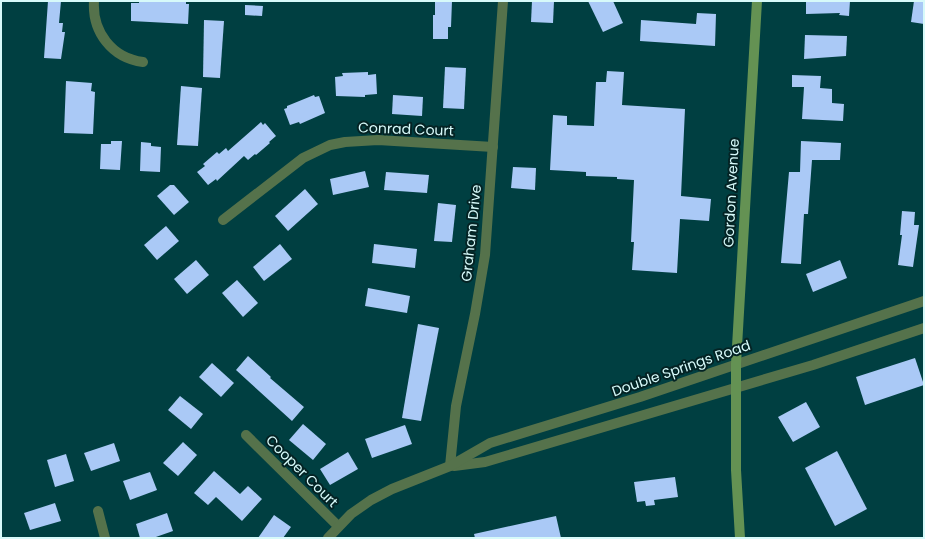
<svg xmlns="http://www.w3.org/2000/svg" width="925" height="539" font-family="Poppins,sans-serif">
	<rect width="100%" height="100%" fill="#003f41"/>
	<g fill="#aac9f6">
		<path d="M 48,1 L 61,1 L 59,23 L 63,23 L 62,32 L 65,32 L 61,59 L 44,58 Z"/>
		<path d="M 139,1 L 186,1 L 186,4 L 189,4 L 188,24 L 131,21 L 131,3 L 139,3 Z"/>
		<path d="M 435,1 L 452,1 L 451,27 L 448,27 L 448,39 L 433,39 L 433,15 L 435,15 Z"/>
		<path d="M 532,1 L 554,1 L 553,23 L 531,22 Z"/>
		<path d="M 588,1 L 613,1 L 623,23 L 603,32 Z"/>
		<path d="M 806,1 L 850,1 L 849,16 L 839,15 L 840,13 L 806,14 Z"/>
		<path d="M 914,1 L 924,1 L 924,24 L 911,22 Z"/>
		<path d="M 245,5 L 263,6 L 262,16 L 245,15 Z"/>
		<path d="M 697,13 L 716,14 L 715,46 L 640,41 L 641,20 L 696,24 Z"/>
		<path d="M 204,20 L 224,21 L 220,78 L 203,77 Z"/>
		<path d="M 805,35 L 847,36 L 846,56 L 804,59 Z"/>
		<path d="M 445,67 L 466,68 L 464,109 L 443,108 Z"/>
		<path d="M 607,71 L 624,72 L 622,105 L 685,109 L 681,196 L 711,199 L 709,221 L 680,219 L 677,273 L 632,270 L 634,242 L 631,242 L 634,180 L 617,179 L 617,177 L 586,176 L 586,172 L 550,170 L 553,115 L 567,116 L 567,125 L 594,126 L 596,82 L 606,82 Z"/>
		<path d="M 368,72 L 368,75 L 376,74 L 377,94 L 365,95 L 365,97 L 336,96 L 335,77 L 343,76 L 342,73 Z"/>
		<path d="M 792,75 L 821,76 L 820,88 L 832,89 L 832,103 L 844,104 L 843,121 L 802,119 L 804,87 L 792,87 Z"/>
		<path d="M 66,81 L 92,83 L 91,91 L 95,92 L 93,134 L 64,133 Z"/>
		<path d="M 181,86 L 202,88 L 198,146 L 177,145 Z"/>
		<path d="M 314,95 L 315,97 L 319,96 L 325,113 L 300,124 L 299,122 L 290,125 L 284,109 L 287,108 L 287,106 Z"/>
		<path d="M 393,95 L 423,97 L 422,116 L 392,114 Z"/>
		<path d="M 261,122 L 263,125 L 265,123 L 276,136 L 269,142 L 270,143 L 256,155 L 255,154 L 248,160 L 244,156 L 217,181 L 216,179 L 208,185 L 197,172 L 205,166 L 203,164 L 217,152 L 219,154 L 226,148 L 228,151 Z"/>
		<path d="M 111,141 L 122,141 L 120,170 L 100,169 L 101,144 L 111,144 Z"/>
		<path d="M 801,141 L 841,143 L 840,160 L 812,160 L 808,214 L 804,214 L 801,264 L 781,263 L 789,172 L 800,172 Z"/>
		<path d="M 141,142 L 151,143 L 151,146 L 161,147 L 160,172 L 140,171 Z"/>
		<path d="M 513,167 L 536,168 L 535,190 L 511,188 Z"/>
		<path d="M 365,171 L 369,187 L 333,195 L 330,179 Z"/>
		<path d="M 386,172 L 429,175 L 427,193 L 384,190 Z"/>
		<path d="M 170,185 L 174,185 L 189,202 L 174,215 L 157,196 Z"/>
		<path d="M 305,189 L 318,204 L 288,231 L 275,216 Z"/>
		<path d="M 438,203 L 456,205 L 452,242 L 434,241 Z"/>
		<path d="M 902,211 L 915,212 L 914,225 L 919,225 L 913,267 L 898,265 L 902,235 L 900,235 Z"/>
		<path d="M 166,226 L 179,241 L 157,260 L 144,245 Z"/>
		<path d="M 280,244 L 292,259 L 264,281 L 253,267 Z"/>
		<path d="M 374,244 L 417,249 L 415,268 L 372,263 Z"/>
		<path d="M 196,260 L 209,275 L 187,294 L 174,279 Z"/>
		<path d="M 840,260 L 847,278 L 813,292 L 806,274 Z"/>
		<path d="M 237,280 L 258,303 L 243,317 L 222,293 Z"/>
		<path d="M 368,288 L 410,296 L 407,313 L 365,306 Z"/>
		<path d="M 418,324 L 439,328 L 421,421 L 402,418 Z"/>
		<path d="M 248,356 L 271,377 L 270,378 L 304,407 L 292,421 L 236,370 Z"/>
		<path d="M 915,358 L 924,385 L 865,405 L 856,377 Z"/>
		<path d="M 212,363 L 234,383 L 221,397 L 199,377 Z"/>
		<path d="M 180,396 L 203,414 L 191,429 L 168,410 Z"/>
		<path d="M 806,402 L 820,427 L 793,442 L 778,417 Z"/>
		<path d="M 303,424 L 326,444 L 313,460 L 289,440 Z"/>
		<path d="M 405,425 L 412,444 L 372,458 L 365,439 Z"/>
		<path d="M 183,442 L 197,455 L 178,476 L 163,463 Z"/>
		<path d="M 114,443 L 120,461 L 91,471 L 84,453 Z"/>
		<path d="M 837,451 L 867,509 L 835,526 L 805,468 Z"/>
		<path d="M 348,452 L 358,469 L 330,485 L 320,469 Z"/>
		<path d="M 66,454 L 74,481 L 55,487 L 47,460 Z"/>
		<path d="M 214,471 L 240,494 L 248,486 L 262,499 L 242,521 L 216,497 L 208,505 L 194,493 Z"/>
		<path d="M 150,472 L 157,490 L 130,500 L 123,481 Z"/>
		<path d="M 675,477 L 678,497 L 654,500 L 655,505 L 646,506 L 645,501 L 637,502 L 634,482 Z"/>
		<path d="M 55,503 L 61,521 L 30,530 L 24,513 Z"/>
		<path d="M 167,513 L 173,531 L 153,538 L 140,538 L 136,524 Z"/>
		<path d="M 274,515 L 291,527 L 283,538 L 258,538 Z"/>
		<path d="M 556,516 L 561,538 L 475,538 L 474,534 Z"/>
	</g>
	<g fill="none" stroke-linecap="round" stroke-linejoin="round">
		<g stroke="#55724b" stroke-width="10">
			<path d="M 94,1 C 92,32 112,58 143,62"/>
			<path d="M 223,220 L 303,158 L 330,145 L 345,142 L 378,140 L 493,147"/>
			<path d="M 246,435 L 338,526"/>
			<path d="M 450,466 L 456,406 L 475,314 L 485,255 L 503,1"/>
			<path d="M 454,466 L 485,462 L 813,365 L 924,328"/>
			<path d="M 98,511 L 105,538"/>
			<path d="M 328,538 L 351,514 L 371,500 L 392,489 L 450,466 L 490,443 L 640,397 L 924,301"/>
		</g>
		<path stroke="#649253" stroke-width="10" d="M 740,538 L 736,470 L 736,364 L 757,1"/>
	</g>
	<g text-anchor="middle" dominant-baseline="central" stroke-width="4" stroke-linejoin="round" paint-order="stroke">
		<g font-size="14" fill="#d7fafa" stroke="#042324">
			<text transform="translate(406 129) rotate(2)">Conrad Court</text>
			<text transform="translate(731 193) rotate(-87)">Gordon Avenue</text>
			<text transform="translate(471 233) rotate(-84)">Graham Drive</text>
			<text transform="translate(681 368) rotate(-19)">Double Springs Road</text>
			<text transform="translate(302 471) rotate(45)">Cooper Court</text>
		</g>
	</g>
	<rect width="925" height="539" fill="none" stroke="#d7fafa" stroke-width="4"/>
</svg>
